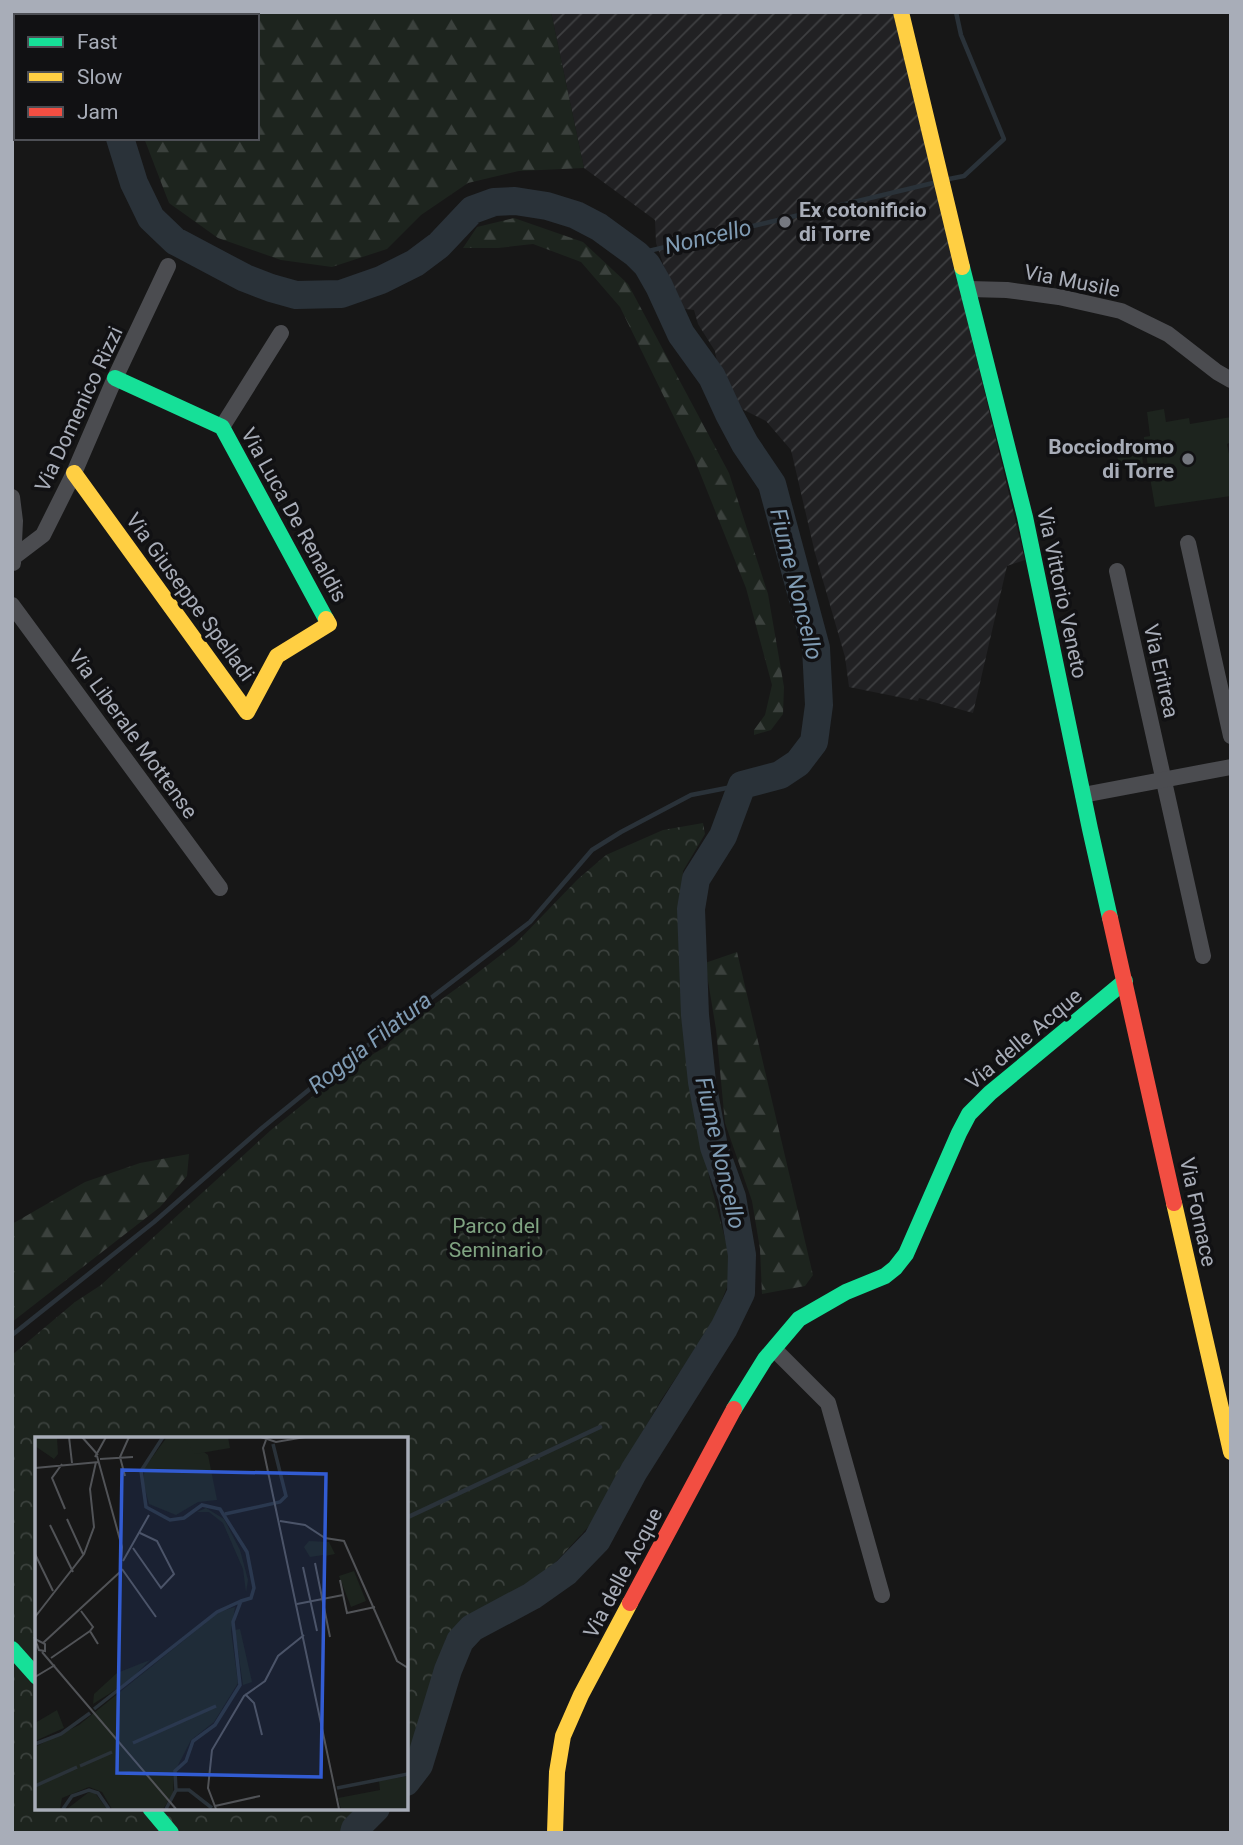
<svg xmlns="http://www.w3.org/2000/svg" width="1243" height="1845" font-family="Roboto,sans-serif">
	<defs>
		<pattern id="industrial-furrows" width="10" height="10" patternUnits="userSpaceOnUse" patternTransform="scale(1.75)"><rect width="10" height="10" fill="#212123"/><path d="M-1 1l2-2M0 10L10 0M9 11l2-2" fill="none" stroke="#3e3f41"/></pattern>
		<pattern id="forest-firs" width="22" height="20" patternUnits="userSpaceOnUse" patternTransform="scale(1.75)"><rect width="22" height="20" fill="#1d241e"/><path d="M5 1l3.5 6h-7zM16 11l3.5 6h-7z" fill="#3b413d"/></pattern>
		<pattern id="park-crowns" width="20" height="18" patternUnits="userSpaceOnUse" patternTransform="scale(1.75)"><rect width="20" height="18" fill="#1d241e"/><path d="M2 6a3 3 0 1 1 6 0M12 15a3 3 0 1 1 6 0" fill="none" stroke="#3b413d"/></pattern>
	</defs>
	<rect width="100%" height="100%" fill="#171717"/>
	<path fill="url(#industrial-furrows)" d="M 551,12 L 893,12 L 1025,560 L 1007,566 L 973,713 L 919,698 L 918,701 L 849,687 L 845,657 L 815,553 L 791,450 L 766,421 L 732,404 L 730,390 L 718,367 L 715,351 L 698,324 L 694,310 L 678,308 L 656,243 L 655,220 L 584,168 Z"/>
	<g fill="url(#forest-firs)">
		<path d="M 135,12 L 551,12 L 584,168 L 519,171 L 468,183 L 421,215 L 387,249 L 332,267 L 281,260 L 218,238 L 169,203 L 144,138 L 257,138 L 257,16 L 135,16 Z"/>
		<path d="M 514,218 L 583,242 L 628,284 L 729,473 L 768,594 L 784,687 L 783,714 L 771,730 L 754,735 L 754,730 L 765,715 L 772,685 L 746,588 L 694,458 L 620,307 L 581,262 L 533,244 L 498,248 L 463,248 L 477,227 Z"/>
		<path d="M 737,952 L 813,1275 L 805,1286 L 762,1294 L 760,1249 L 752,1201 L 725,1123 L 716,1029 L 705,963 Z"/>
		<path d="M 189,1154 L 187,1176 L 160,1207 L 12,1322 L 12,1224 L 85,1182 L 140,1163 Z"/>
	</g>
	<path fill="url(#park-crowns)" d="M 703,823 L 705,834 L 683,871 L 680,969 L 687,1038 L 699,1126 L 710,1181 L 728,1250 L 729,1282 L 713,1322 L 661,1400 L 589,1526 L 553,1565 L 513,1593 L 457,1626 L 446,1638 L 434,1682 L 406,1764 L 406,1439 L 37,1439 L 37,1808 L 374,1808 L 350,1833 L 12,1833 L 12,1355 L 75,1302 L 101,1285 L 271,1130 L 344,1071 L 387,1046 L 397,1031 L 467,981 L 515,944 L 578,879 L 606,855 L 663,830 Z"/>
	<path fill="#1d241e" d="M 1164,409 L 1166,422 L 1189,418 L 1190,424 L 1231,417 L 1231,442 L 1227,444 L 1231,463 L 1231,496 L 1155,507 L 1146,454 L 1142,454 L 1143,464 L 1119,467 L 1116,448 L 1119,448 L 1120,446 L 1144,443 L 1144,437 L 1150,436 L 1147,412 Z"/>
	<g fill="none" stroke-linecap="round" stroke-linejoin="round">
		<g stroke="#2a3239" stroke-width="4.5">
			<path d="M 949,179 L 964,176 L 1004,139 L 961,35 L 956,12"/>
			<path d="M 636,254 L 933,183"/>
			<path d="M 12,1335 L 154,1222 L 262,1128 L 338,1066 L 384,1034 L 530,922 L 592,850 L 621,832 L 691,795 L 742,785"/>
			<path d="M 406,1518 L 600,1427"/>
		</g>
		<g stroke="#2a3239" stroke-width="28">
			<path d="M 112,16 L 112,12"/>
			<path d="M 120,138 L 134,183 L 151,218 L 175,241 L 245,278 L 271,288 L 296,295 L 341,294 L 381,280 L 415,263 L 439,245 L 472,210 L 494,202 L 515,201 L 547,206 L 576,215 L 599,227 L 636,254 L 647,265 L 659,286 L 681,334 L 712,377 L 729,414 L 745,444 L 772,484 L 816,648 L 819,705 L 814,742 L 798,763 L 780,775 L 742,785 L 723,836 L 696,879 L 691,909 L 695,1015 L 702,1082 L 714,1147 L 732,1197 L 742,1255 L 741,1293 L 724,1328 L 634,1471 L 597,1540 L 566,1572 L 532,1596 L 472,1628 L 460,1641 L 448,1670 L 419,1765 L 406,1782"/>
			<path d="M 354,1833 L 355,1829 L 376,1808"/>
		</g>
		<g stroke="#4b4c50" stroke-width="16">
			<path d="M 12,15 L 16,28"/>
			<path d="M 969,289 L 1007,290 L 1059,297 L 1121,311 L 1168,334 L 1217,372 L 1231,380"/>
			<path d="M 222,427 L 281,333"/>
			<path d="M 12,497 L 15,521 L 13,563"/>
			<path d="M 1188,543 L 1231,736"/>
			<path d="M 14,557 L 43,535 L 74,473 L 115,378 L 168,266"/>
			<path d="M 1117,571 L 1203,956"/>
			<path d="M 12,605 L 220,888"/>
			<path d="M 1083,795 L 1231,767"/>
			<path d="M 774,1349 L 828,1403 L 882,1595"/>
		</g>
		<g stroke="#16e098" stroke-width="16">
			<path d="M 962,267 L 1025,517 L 1090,829 L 1110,918"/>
			<path d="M 115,378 L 222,427 L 326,619"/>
			<path d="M 734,1409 L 765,1359 L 799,1319 L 846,1292 L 885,1276 L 895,1268 L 906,1254 L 959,1133 L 969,1114 L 990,1093 L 1125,981"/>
			<path d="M 12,1649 L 37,1677"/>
			<path d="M 150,1808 L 171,1833"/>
		</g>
		<g stroke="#ffcf43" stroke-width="16">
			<path d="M 901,12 L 962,267"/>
			<path d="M 74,473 L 247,712 L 277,656 L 329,624 L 326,619"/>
			<path d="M 1174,1203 L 1231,1452"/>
			<path d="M 555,1833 L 557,1772 L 563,1736 L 581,1695 L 630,1603"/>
		</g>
		<g stroke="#f24e42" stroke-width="16">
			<path d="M 1110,918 L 1174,1203"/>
			<path d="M 630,1603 L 734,1409"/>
		</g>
	</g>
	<g fill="#757880" stroke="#111113" stroke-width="2.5">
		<circle cx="785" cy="222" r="7"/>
		<circle cx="1188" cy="459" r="7"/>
	</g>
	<g text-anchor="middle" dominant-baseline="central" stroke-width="7" stroke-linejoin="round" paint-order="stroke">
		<g font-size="21" font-weight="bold" fill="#a8adb8" stroke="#111113" text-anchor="start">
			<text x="799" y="210">Ex cotonificio<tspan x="799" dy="24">di Torre</tspan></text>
			<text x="1174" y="447" text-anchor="end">Bocciodromo<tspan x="1174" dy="24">di Torre</tspan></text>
		</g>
		<g font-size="21" fill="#a8adb8" stroke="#111113">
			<text transform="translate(1072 281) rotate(11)">Via Musile</text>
			<text transform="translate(79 409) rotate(-65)">Via Domenico Rizzi</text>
			<text transform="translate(294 515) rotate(61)">Via Luca De Renaldis</text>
			<text transform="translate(1062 593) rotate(78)">Via Vittorio Veneto</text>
			<text transform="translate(190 597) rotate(54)">Via Giuseppe Spelladi</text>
			<text transform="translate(1161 671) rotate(77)">Via Eritrea</text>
			<text transform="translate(133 734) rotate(54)">Via Liberale Mottense</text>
			<text transform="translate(1024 1039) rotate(-40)">Via delle Acque</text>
			<text transform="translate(1198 1212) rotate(78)">Via Fornace</text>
			<text transform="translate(623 1573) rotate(-62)">Via delle Acque</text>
		</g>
		<g font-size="21" fill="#7fa381" stroke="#111113">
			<text x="496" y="1226">Parco del<tspan x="496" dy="24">Seminario</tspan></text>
		</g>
		<g font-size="23" font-style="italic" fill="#7f9bb3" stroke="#111113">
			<text transform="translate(708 237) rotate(-13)">Noncello</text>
			<text transform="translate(796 584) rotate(76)">Fiume Noncello</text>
			<text transform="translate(370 1043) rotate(-38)">Roggia Filatura</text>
			<text transform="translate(720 1153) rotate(77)">Fiume Noncello</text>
		</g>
	</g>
	<g transform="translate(35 1437)">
		<rect width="373" height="373" fill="#171717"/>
		<path d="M 0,0 L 22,0 L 23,17 L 19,22 L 0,9 ZM 132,0 L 148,0 L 173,18 L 182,63 L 163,65 L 141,78 L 114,67 L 108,44 L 110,30 ZM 171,71 L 189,82 L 205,113 L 213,143 L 211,155 L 208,132 L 188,86 L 174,75 L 162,75 ZM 205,192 L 217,245 L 208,248 L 200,193 ZM 115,223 L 93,245 L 58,267 L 59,257 L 82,236 ZM 22,273 L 29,291 L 0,304 L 0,286 ZM 373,339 L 373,372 L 306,372 L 303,361 L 345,353 L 344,344 Z" fill="#1d241e"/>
		<path d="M 148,0 L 193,0 L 195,11 L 160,17 ZM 200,170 L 196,194 L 203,246 L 179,285 L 156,303 L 139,336 L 138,357 L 128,372 L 77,372 L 67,355 L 54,350 L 27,361 L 25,372 L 0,372 L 0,310 L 44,288 L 184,175 Z" fill="#1d241e"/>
		<path d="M 54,355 L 60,356 L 72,372 L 32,372 Z" fill="#1d241e"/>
		<path d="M 274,104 L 294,105 L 300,117 L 290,119 L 289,109 L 288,118 L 275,120 L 269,110 ZM 319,134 L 331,164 L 316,170 L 304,139 Z" fill="#1d241e"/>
		<path fill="none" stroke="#2a3239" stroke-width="3.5" d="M 128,0 L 106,34 L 111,70 L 135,83 L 149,81 L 167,68 L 185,72 L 212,115 L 219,151 L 216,161 L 206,164 L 198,185 L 205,248 L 180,288 L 158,304 L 151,324 L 140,334 L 141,353 L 131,372M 190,77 L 245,65 L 251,59 L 238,7M 59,272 L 182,175 L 206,164M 98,306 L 181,269M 0,307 L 26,297 L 55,276M 45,329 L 77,315M 0,349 L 42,330M 302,351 L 373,337M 141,353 L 154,353 L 177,371M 28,372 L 37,359 L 54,353 L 63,356 L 74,372"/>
		<path fill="none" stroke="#515357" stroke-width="2" d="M 34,0 L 37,26M 47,0 L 63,18M 226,0 L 241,5 L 270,0M 231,3 L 228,11 L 304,372M 60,20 L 71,0M 65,22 L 98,20M 27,27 L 17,41 L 30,72M 0,31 L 64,25M 90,39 L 85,20 L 94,0M 32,82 L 48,117M 245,84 L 270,88 L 290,101 L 309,104 L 362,224 L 373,231M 15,88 L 38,135M 98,111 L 126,151 L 139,137 L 122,104 L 105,96M 0,117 L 18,154M 88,124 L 114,78M 280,126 L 295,200M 268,130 L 282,194M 87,132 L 121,180M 305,143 L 312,176 L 340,170M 262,167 L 308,158M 46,174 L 58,190 L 55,194 L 63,207M 0,180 L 49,117 L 59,90 L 55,52 L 61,25M 0,202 L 10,207 L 10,214 L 4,213 ZM 8,206 L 85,135 L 87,110 L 62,19M 7,215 L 141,372M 16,221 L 55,194M 0,240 L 20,228M 210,257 L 219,266 L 227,298M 180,369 L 225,359M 181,372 L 173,351 L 177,313 L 209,259 L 230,244 L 243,219 L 269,198"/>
		<path fill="#325cd3" fill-opacity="0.15" stroke="#325cd3" stroke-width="3.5" d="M 87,33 L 291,37 L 286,340 L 82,336 Z"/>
		<rect width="373" height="373" fill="none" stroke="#a8adb8" stroke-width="3.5"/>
	</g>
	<rect width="1243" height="1845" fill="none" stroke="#a8adb8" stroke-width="28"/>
	<rect x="14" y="14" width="245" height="126" fill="#111113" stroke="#4d4f55" stroke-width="2"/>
	<rect x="28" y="37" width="35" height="10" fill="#16e098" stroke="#4d4f55" stroke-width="2"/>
	<text x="77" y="49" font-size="21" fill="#a8adb8">Fast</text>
	<rect x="28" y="72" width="35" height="10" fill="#ffcf43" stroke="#4d4f55" stroke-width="2"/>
	<text x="77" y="84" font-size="21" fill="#a8adb8">Slow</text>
	<rect x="28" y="107" width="35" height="10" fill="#f24e42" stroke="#4d4f55" stroke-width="2"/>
	<text x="77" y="119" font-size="21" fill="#a8adb8">Jam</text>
</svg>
